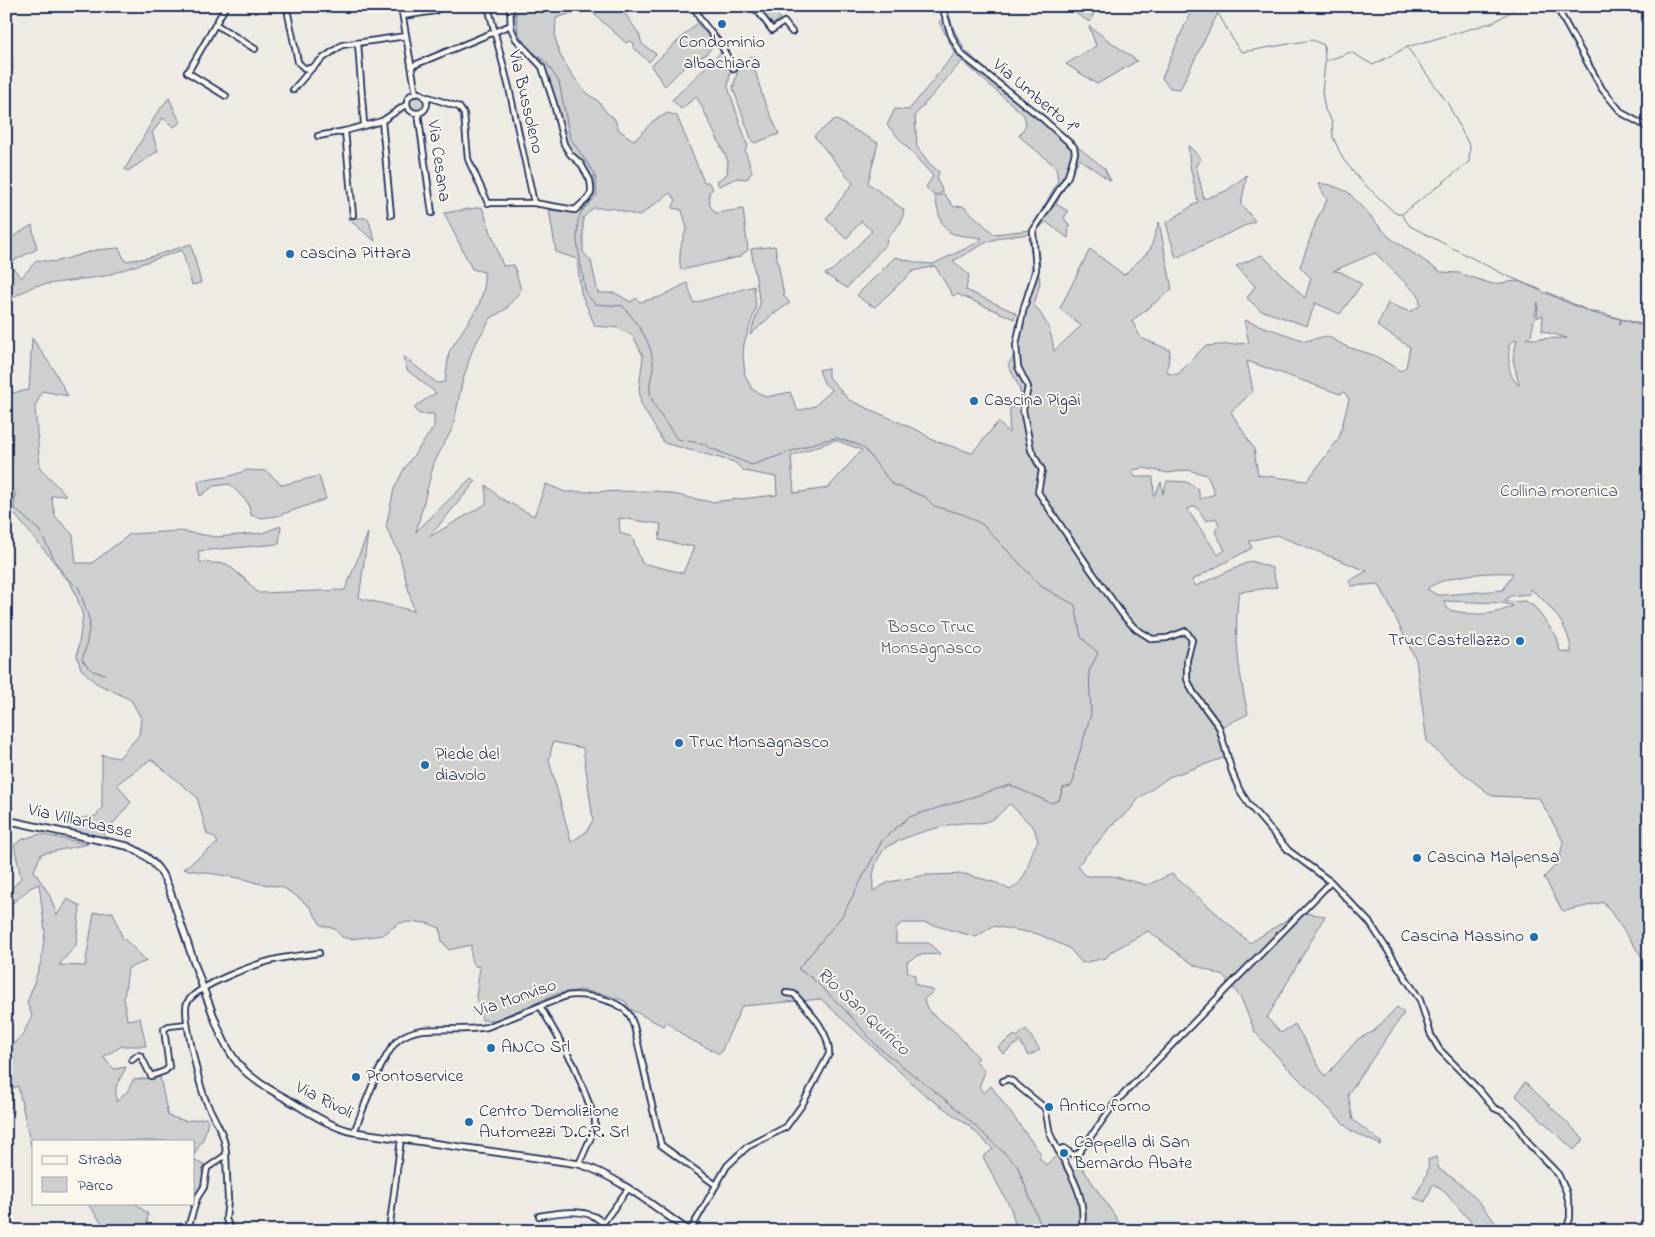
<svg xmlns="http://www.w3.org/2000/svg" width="1655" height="1237" font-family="'Indie Flower',sans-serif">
	<rect width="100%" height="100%" fill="#eeebe4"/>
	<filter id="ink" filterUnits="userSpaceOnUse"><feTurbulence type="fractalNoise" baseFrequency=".02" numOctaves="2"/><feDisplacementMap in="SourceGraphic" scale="10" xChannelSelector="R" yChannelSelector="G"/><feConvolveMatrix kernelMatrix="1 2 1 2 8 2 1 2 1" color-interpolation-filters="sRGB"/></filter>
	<g filter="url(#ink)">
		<g fill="#cecfcf" stroke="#747f96" fill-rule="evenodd">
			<path d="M 509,6 L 536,6 L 536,9 L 542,6 L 551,6 L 551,10 L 574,9 L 575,12 L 556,18 L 555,37 L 560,55 L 571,73 L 586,93 L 597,100 L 607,113 L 614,118 L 619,130 L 633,140 L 638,137 L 653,121 L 668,113 L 677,116 L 704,182 L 708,182 L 713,189 L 709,192 L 710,206 L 716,213 L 743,209 L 748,250 L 739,257 L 681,270 C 678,256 681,241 687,228 L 682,210 L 672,208 L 676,200 L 670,193 L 639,216 L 612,208 L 593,208 L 583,218 L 583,252 L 591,261 L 598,293 L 615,293 L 631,302 L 636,298 L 640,302 L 660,297 L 687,283 L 694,303 L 754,286 L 756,307 L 744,344 L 743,355 L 745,375 L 752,389 L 766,397 L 790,392 L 798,411 L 815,406 L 832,390 L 824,383 L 819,370 L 828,368 L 828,376 L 849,400 L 921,432 L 932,440 L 972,453 L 998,422 L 1009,433 L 1010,409 L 1016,405 L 1022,404 C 1020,385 1017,382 1008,365 L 1015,354 L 1017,321 L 1023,306 L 1033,263 L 1029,238 L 1035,237 L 1040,263 L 1038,269 L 1040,283 L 1034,305 C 1047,321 1051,330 1054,351 L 1081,326 L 1060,308 L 1090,249 L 1124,275 L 1150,250 L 1159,222 L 1172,289 L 1132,321 L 1141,338 L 1170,350 L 1167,371 L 1169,374 L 1178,374 L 1205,346 L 1249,343 L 1244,320 L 1305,341 L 1327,336 L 1347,347 L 1374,355 L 1401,371 L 1406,367 L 1410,347 L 1377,326 L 1388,303 L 1410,312 L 1420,306 L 1419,296 L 1375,253 L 1333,271 L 1341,272 L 1362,284 L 1340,314 L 1315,303 L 1307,326 L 1260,310 L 1247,298 L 1255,286 L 1236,266 L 1262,255 L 1305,298 L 1311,278 L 1300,267 L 1317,219 L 1327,200 L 1318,183 L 1331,185 L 1348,192 L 1389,237 L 1441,272 L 1459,273 L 1492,284 L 1518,281 L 1592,313 L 1621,319 L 1619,325 L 1622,319 L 1649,326 L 1649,958 L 1644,960 L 1604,902 L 1565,911 L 1562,910 L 1544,877 L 1559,862 L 1563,841 L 1539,798 L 1492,796 L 1449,762 L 1427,742 L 1416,660 L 1379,584 L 1351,586 L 1349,581 L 1367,571 L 1276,535 L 1249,541 L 1252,548 L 1192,580 L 1196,586 L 1251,561 L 1272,568 L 1277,587 L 1239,592 C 1233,632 1239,675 1248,714 L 1222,727 L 1229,756 L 1169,777 L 1138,799 L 1130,810 L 1114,823 L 1078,865 L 1082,872 L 1087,876 L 1112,876 L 1147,885 L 1172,874 L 1250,943 L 1299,912 L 1325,916 L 1267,1018 L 1281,1033 L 1295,1024 L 1325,1077 L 1358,1039 L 1374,1031 L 1397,1007 L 1404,1013 L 1348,1094 L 1353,1120 L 1381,1142 L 1381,1145 L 1351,1131 L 1284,1064 L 1255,1032 L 1241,998 L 1224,976 L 1194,965 L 1148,931 L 1111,952 L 1106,958 L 1082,963 L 1069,948 L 1038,934 L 993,926 L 976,937 L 926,923 L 901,923 L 896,929 L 896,943 L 929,943 L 940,954 L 918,955 L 907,962 L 908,973 L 915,975 L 915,984 L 934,991 L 924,999 C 926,1015 944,1021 955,1032 C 963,1040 971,1050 979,1058 L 976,1061 L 985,1072 L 979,1087 L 984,1093 L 991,1086 L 1041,1154 L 1039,1157 L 1046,1165 L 1057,1155 L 1068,1176 L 1081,1166 L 1125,1231 L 1017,1231 L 1011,1209 L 983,1157 L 993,1149 L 968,1125 L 925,1095 L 821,999 L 742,1006 L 720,1054 L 687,1038 L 667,1022 L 663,1026 L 630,1009 L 625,1001 L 607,995 L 580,990 L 557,994 L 495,1020 L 482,1020 L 476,997 L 480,967 L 475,966 L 471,960 L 471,945 L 449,950 L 442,941 L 440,928 L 427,923 L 409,922 L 399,923 L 383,935 L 350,939 L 342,937 L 335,929 L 321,925 L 310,907 L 295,895 L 282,887 L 256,883 L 245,879 L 183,869 L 218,843 L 215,838 L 207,834 L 197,797 L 151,759 L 117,784 L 131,802 L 102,837 L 68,829 L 76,819 L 96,816 L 102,808 L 102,755 L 119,758 L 139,735 L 141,718 L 131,700 L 96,683 L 81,669 L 77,656 L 83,616 L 75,592 L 68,579 L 12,511 L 6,507 L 6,398 L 12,393 L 29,390 L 32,338 L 54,370 L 68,396 L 42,391 L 35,407 L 40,468 L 66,495 L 51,496 L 55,516 L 73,535 L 76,563 L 92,563 L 130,534 L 180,531 L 216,537 L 262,533 L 281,526 L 279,544 L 198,551 L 200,562 L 227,564 L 247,581 L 258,593 L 345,590 L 368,533 L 359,598 L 414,611 L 399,553 L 386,527 L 394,489 L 404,469 L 434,427 L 434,414 L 419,414 L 414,407 L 436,393 L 407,370 L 403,356 L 437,383 L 445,382 L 449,352 L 479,305 L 484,288 L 484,272 L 472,269 L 444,213 L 482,207 L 503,266 L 514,265 L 521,290 L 506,309 L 491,318 L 473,348 L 462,383 L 453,427 L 434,463 L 416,532 L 471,478 L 476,481 L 429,537 L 486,504 L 486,485 L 500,498 L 534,516 L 546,484 L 565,492 L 657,491 L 711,502 L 777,495 L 776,477 L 744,471 L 734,462 L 664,443 L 641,404 L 639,388 L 643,356 L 633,336 L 618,328 L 595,326 L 581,293 L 577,259 L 556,252 L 549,210 L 577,213 L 593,194 L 586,175 L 580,166 L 568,157 L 560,141 L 548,94 L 537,62 L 515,40 ZM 1538,302 L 1537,318 L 1543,315 L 1542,331 L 1567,338 L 1526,339 L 1531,335 ZM 1517,339 L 1513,359 L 1519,385 C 1506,375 1509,358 1509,344 ZM 1247,361 L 1340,394 L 1344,392 L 1349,399 L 1339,438 L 1307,481 L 1258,475 L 1254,449 L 1231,412 L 1253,391 ZM 835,440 L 862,450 L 828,488 L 794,493 L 791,456 ZM 1144,468 L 1168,473 L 1188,470 L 1207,475 L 1215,494 L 1200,499 L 1198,489 L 1187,482 L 1167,481 L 1163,494 L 1161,482 L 1154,496 L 1153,477 L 1135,477 L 1132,470 ZM 1196,506 L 1206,521 L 1216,518 L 1219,524 L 1215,532 L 1225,550 L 1218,555 L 1187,509 ZM 619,518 L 661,524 L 659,540 L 694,547 L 683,573 L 642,563 L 632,537 L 620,533 ZM 1513,573 L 1503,590 L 1443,595 L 1437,595 L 1427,589 C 1446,574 1489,572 1513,573 ZM 1530,589 C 1549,603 1571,628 1571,653 L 1560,651 L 1557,637 L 1534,606 L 1525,601 L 1514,602 L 1505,600 L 1510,596 L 1530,594 ZM 1443,601 L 1503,603 L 1513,606 C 1490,617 1473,615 1449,610 ZM 553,742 L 583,748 L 593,820 L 586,832 L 571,842 L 549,760 ZM 1010,804 L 1034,828 L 1038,841 C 1026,859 1031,878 1010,890 L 997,883 L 965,874 L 926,875 L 889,882 L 873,891 C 872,876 874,863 883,851 C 894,838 946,824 963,823 C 974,822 982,825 993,819 C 999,816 1004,808 1010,804 Z"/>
			<path d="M 590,6 L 620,6 L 639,34 L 642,44 L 656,54 L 649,62 L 634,48 L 634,43 L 629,41 L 626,43 L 594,14 Z"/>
			<path d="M 757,6 L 772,6 L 780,19 L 771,26 Z"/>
			<path d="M 940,6 L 946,6 L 954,30 L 965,50 L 1010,92 L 1104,168 L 1111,181 L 1079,159 L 1056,204 L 1068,211 L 1064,218 L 1069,225 L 1068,238 L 1046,222 L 1032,234 L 1002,237 L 985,243 L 953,261 L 969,275 L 966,290 L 1016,313 L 1014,319 L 957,294 L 953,296 L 935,266 L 913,271 L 875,307 L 865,302 L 857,295 L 895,257 L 918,263 L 933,264 L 977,243 L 982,238 C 973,236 963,237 954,234 C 940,230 938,210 935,197 L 944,194 L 954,207 L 963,206 L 994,234 L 1031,230 L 1058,181 L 1056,167 L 1019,136 L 1026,125 L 1024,115 L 962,61 L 915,115 L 917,147 L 930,164 L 939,172 L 937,179 L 943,192 L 934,196 L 926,187 L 933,176 L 887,125 L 895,109 L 909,110 L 955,53 L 939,22 L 944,16 Z"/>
			<path d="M 1078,6 L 1097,6 L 1090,22 L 1075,13 Z"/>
			<path d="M 1193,6 L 1219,6 L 1220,9 L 1180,89 L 1170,88 L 1162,78 Z"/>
			<path d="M 697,23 L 715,44 L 704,56 L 693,58 L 665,86 L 651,66 Z"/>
			<path d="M 1089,26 L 1137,61 L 1097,84 L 1066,64 L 1096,46 Z"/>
			<path d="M 722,51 L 731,66 L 728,87 L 748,147 L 745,150 L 752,172 L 747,179 L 737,178 L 719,186 L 717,181 L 727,174 L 728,161 L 700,103 L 696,97 L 681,109 L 672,100 Z"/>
			<path d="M 751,56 L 763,98 L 779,134 L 755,143 L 752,141 L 733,88 L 739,65 Z"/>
			<circle cx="417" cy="103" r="7"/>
			<path d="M 169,98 L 176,114 L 181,122 L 174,127 L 163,118 L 152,133 L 158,151 L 128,171 L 125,169 L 157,113 Z"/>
			<path d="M 835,119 L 878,143 L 868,183 L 904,210 L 901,222 L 887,238 L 886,244 L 847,288 L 825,274 L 834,269 L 872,231 L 861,221 L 846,239 L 826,219 L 853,183 L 814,136 Z"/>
			<path d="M 1188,145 L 1201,159 L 1196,165 L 1204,199 L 1226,191 L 1247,175 L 1241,204 L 1255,221 L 1176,258 L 1166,223 L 1198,202 L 1190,166 Z"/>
			<path d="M 347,218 L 368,218 L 375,241 Z"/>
			<path d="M 32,225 L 37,249 L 9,263 L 21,278 L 37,260 L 55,262 L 96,250 L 119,248 L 125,261 L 147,258 L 191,244 L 201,283 L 192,285 L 182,250 L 105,276 L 34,286 L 6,301 L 6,241 Z"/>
			<path d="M 775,246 L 784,296 L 790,303 L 773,314 L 750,335 L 760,304 L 751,249 Z"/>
			<path d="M 247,470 L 266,471 L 282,485 L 319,476 L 326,499 L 277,516 L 261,518 L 251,515 L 248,503 L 230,484 L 214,486 L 200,496 L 198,481 L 231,476 Z"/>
			<path d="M 40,834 L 88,844 L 41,854 L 34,871 L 49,894 L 57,915 L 68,899 L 80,906 L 76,945 L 59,965 L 85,966 L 94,913 L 113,912 L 122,937 L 147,961 L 128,968 L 124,998 L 127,1020 L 140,1018 L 146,1046 L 122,1046 L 103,1057 L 114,1069 L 126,1067 L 116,1087 L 116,1102 L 127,1092 L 133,1080 L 160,1077 L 168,1116 L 186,1121 L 206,1118 L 208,1121 L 204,1137 L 194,1155 L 194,1141 L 34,1141 L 34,1149 L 31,1146 L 18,1086 L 11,1089 L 13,1112 L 6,1111 L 6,1050 L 23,1035 L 32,1015 L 27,1003 L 41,962 L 45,932 L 39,884 L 30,888 L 6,909 L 6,891 L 10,891 L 21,878 L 14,845 L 23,839 Z"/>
			<path d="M 1026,1029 L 1040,1050 L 1028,1056 L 1020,1041 L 1003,1054 L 998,1047 L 1015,1035 L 1017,1037 Z"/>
			<path d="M 1525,1082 L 1584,1139 L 1574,1150 L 1516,1096 Z"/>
			<path d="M 1436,1157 L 1439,1169 C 1468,1187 1482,1203 1501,1231 L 1479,1231 L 1442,1189 L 1433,1184 L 1425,1202 L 1414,1198 C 1420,1187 1431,1172 1428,1160 Z"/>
			<path d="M 194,1159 L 195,1161 L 206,1166 L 203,1186 L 194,1201 Z"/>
			<path d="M 87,1203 L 137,1203 L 137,1205 L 148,1214 L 146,1231 L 108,1231 Z"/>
		</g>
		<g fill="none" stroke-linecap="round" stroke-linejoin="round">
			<g stroke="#6d7892" stroke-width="1">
				<path d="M 515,6 L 518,33 L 528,48 L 546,62 L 559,82 L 570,138 L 595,174 L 597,195 L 582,211 L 578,220 L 577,242 L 586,294 L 595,304 L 623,306 C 637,323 654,344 653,368 C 652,375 649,384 650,391 C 651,406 669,426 677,439 L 705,444 L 710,448 L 752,465 L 821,441 L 836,438 L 856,444 L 864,448 L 892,484 L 925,497 L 934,506 L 965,515 L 983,525 L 1042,587 L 1075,605 L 1081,637 L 1098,653 L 1089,671 L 1091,714 L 1075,768 L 1074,780 L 1071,786 L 1063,788 L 1059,800 L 1051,803 L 1010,785 L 909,817 L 883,839 L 842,916 L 798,969 L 812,978 L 846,1011 L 878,1047 L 957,1109 L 1017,1165 L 1043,1231"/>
				<path d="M 1214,6 L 1236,45 L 1242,52 L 1312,40 L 1324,45 L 1325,62 L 1322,93 L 1325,110 L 1332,122 L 1333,137 L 1343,159 L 1360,180 L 1395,213 L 1401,214 L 1410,226 L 1505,275 L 1541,290"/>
				<path d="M 6,13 L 13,69 L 6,77"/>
				<path d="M 1326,61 L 1351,52 L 1373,65 L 1407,47 L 1494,22 L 1520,6"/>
				<path d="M 1402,214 L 1469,162 L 1470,147 L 1447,102 L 1407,47"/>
				<path d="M 1547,292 L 1591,312 L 1602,313 L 1649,328"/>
				<path d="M 6,484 L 15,493 L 14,508 L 39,530 L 63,576 L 74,584"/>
				<path d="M 77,586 L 79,588 L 90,622 L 86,647 L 82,660 L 93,671 L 105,674"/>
			</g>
			<g stroke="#1b2f5e" stroke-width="8">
				<g id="minor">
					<path d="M 401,6 L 416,94"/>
					<path d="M 488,6 L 509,88 L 534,203"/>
					<path d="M 694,6 L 700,19 L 721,45 L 734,69"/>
					<path d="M 753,6 L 760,14 L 772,30 L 784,22 L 792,32"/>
					<path d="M 942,6 L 951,35 L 961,54 L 1043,119 L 1074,147 L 1075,153 L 1068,176 L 1033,231 L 1036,270 L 1024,307 L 1016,345 L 1018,367 L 1028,387 L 1023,410 L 1031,450 L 1042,470 L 1038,492 L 1090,569 L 1125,618 L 1136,629 L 1152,639 L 1167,638 L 1186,631 L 1192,640 L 1187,660 L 1187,679 L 1193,692 L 1219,727 L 1232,772 L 1239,789 L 1249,805 L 1289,851 L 1331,882 L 1370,923 L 1420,1000 L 1431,1035 L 1439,1049 L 1479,1090 L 1494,1108 L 1503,1112 L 1515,1123 L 1530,1145 L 1558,1174 L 1566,1191 L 1570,1208 L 1570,1218 L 1566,1231"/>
					<path d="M 1556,6 L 1602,89 L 1622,113 L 1649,128"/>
					<path d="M 288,14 L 298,62 L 304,68 L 312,68 L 322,59 L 342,45 L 406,36"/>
					<path d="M 403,16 L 435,11"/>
					<path d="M 215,24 L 255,49"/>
					<path d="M 358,43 L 364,124"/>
					<path d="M 412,66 L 511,25"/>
					<path d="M 187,72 L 226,96"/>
					<path d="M 188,72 L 226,6"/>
					<path d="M 293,90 L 312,68"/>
					<circle cx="417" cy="103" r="10"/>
					<path d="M 425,98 L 428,97 L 459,107 L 464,114 L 468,159 L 488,203 L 534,203 L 575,210 L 587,199 L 591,193 L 591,187 L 590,180 L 581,164 L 570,154 L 564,144 L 554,104 L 542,67 L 516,39 L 511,28 L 510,6"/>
					<path d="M 418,113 L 432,213"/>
					<path d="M 382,121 L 391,215"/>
					<path d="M 318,136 L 345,131"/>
					<path d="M 353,215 L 345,131 L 382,121 L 407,104"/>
					<path d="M 540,1006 L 574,1065 L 595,1119 L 595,1128 L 579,1164"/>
					<path d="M 132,1060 L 138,1055 L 141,1056 L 151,1076 L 165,1071 L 169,1067 L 164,1029 L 169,1026 L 187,1024"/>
					<path d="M 1003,1081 L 1008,1079 L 1012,1081 L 1045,1108 L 1050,1134 L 1058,1150"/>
					<path d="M 354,1132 C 364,1108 380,1059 397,1041 C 403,1035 414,1031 422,1030 C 443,1028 466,1031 487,1027 L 566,996 C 582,993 616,999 627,1012 C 631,1015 632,1022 634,1026 L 661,1145 L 716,1185"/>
					<path d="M 226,1155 L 228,1200 L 226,1219 L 231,1231"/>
					<path d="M 539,1216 C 554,1213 579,1209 593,1216 C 597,1217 600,1221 603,1223 L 628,1189"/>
					<path d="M 187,1231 L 197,1198 L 204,1187 L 207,1168 L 226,1155 C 226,1132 211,1116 204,1096 C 199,1082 182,1013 187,1003 C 196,985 258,963 278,959 C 291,956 305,955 319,953"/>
					<path d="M 389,1231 L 401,1139"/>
					<path d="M 690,1231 L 727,1166 L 747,1147 L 786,1127 L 802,1105 L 829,1054 C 830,1031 808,1010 794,994 L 786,993"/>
					<path d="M 1081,1231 C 1088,1201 1072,1175 1058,1150 L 1064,1148 L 1073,1155 L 1078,1154 L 1115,1103 L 1331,882"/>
				</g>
			</g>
			<g stroke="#1b2f5e" stroke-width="9">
				<path id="tertiary" d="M 6,820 L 127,846 C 147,854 160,866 168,886 C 182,924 193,963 208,1001 C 217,1025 225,1050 242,1068 C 256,1083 275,1092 292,1102 C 312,1114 331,1127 354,1132 L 579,1164 C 616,1175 656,1208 689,1231"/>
			</g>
			<use href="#minor" stroke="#fbf7ec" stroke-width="4.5"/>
			<use href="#tertiary" stroke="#fbf7ec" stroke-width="5.5"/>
		</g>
	</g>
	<g fill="#1f6fb2" stroke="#fbf7ec" stroke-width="2">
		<circle cx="722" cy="24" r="5"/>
		<circle cx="290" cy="254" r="5"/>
		<circle cx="974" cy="401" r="5"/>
		<circle cx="1520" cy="641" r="5"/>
		<circle cx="679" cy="743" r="5"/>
		<circle cx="425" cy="765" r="5"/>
		<circle cx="1417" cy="858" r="5"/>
		<circle cx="1534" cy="937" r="5"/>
		<circle cx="491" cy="1048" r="5"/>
		<circle cx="356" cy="1077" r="5"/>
		<circle cx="1049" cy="1107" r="5"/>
		<circle cx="469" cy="1122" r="5"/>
		<circle cx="1064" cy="1153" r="5"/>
	</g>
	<g text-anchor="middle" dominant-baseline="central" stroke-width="4" stroke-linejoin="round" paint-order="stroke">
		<g font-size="18" fill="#1b2f5e" stroke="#fbf7ec" text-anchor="start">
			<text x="722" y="43" text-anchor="middle">Condominio<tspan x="722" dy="21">albachiara</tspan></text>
			<text x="300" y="254">cascina Pittara</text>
			<text x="984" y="401">Cascina Pigai</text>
			<text x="1510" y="641" text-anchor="end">Truc Castellazzo</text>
			<text x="689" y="743">Truc Monsagnasco</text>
			<text x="435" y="755">Piede del<tspan x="435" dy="21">diavolo</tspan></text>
			<text x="1427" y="858">Cascina Malpensa</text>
			<text x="1524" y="937" text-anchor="end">Cascina Massino</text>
			<text x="501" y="1048">ANCO Srl</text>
			<text x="366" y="1077">Prontoservice</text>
			<text x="1059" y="1107">Antico forno</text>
			<text x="479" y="1112">Centro Demolizione<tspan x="479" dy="21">Automezzi D.C.R. Srl</tspan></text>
			<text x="1074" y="1143">Cappella di San<tspan x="1074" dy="21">Bernardo Abate</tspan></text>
		</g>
		<g font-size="18" fill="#1b2f5e" stroke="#fbf7ec">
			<text transform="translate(1035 97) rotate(40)">Via Umberto 1°</text>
			<text transform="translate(525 102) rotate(77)">Via Bussoleno</text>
			<text transform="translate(438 161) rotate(82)">Via Cesana</text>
			<text transform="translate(80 822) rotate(13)">Via Villarbasse</text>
			<text transform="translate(516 999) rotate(-19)">Via Monviso</text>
			<text transform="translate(324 1101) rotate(27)">Via Rivoli</text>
		</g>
		<g font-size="18" fill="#48577a" stroke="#fbf7ec">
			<text x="1559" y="492">Collina morenica</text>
			<text x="931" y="628">Bosco Truc<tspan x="931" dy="21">Monsagnasco</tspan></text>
		</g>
		<g font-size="19" font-style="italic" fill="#445378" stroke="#fbf7ec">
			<text transform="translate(863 1012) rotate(43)">Rio San Quirico</text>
		</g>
	</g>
	<rect width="1655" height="1237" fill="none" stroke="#fbf7ec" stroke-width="25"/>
	<rect x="12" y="12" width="1630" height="1212" fill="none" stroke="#1b2f5e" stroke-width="2" filter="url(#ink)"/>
	<rect x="32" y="1140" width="162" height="65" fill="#fbf7ec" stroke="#a1a7b3"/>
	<rect x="42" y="1156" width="25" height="8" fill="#fbf7ec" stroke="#a1a7b3"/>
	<text x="78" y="1164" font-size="15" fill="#1b2f5e">Strada</text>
	<rect x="42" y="1177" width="25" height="15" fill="#cecfcf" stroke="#a1a7b3"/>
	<text x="78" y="1190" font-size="15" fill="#1b2f5e">Parco</text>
</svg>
